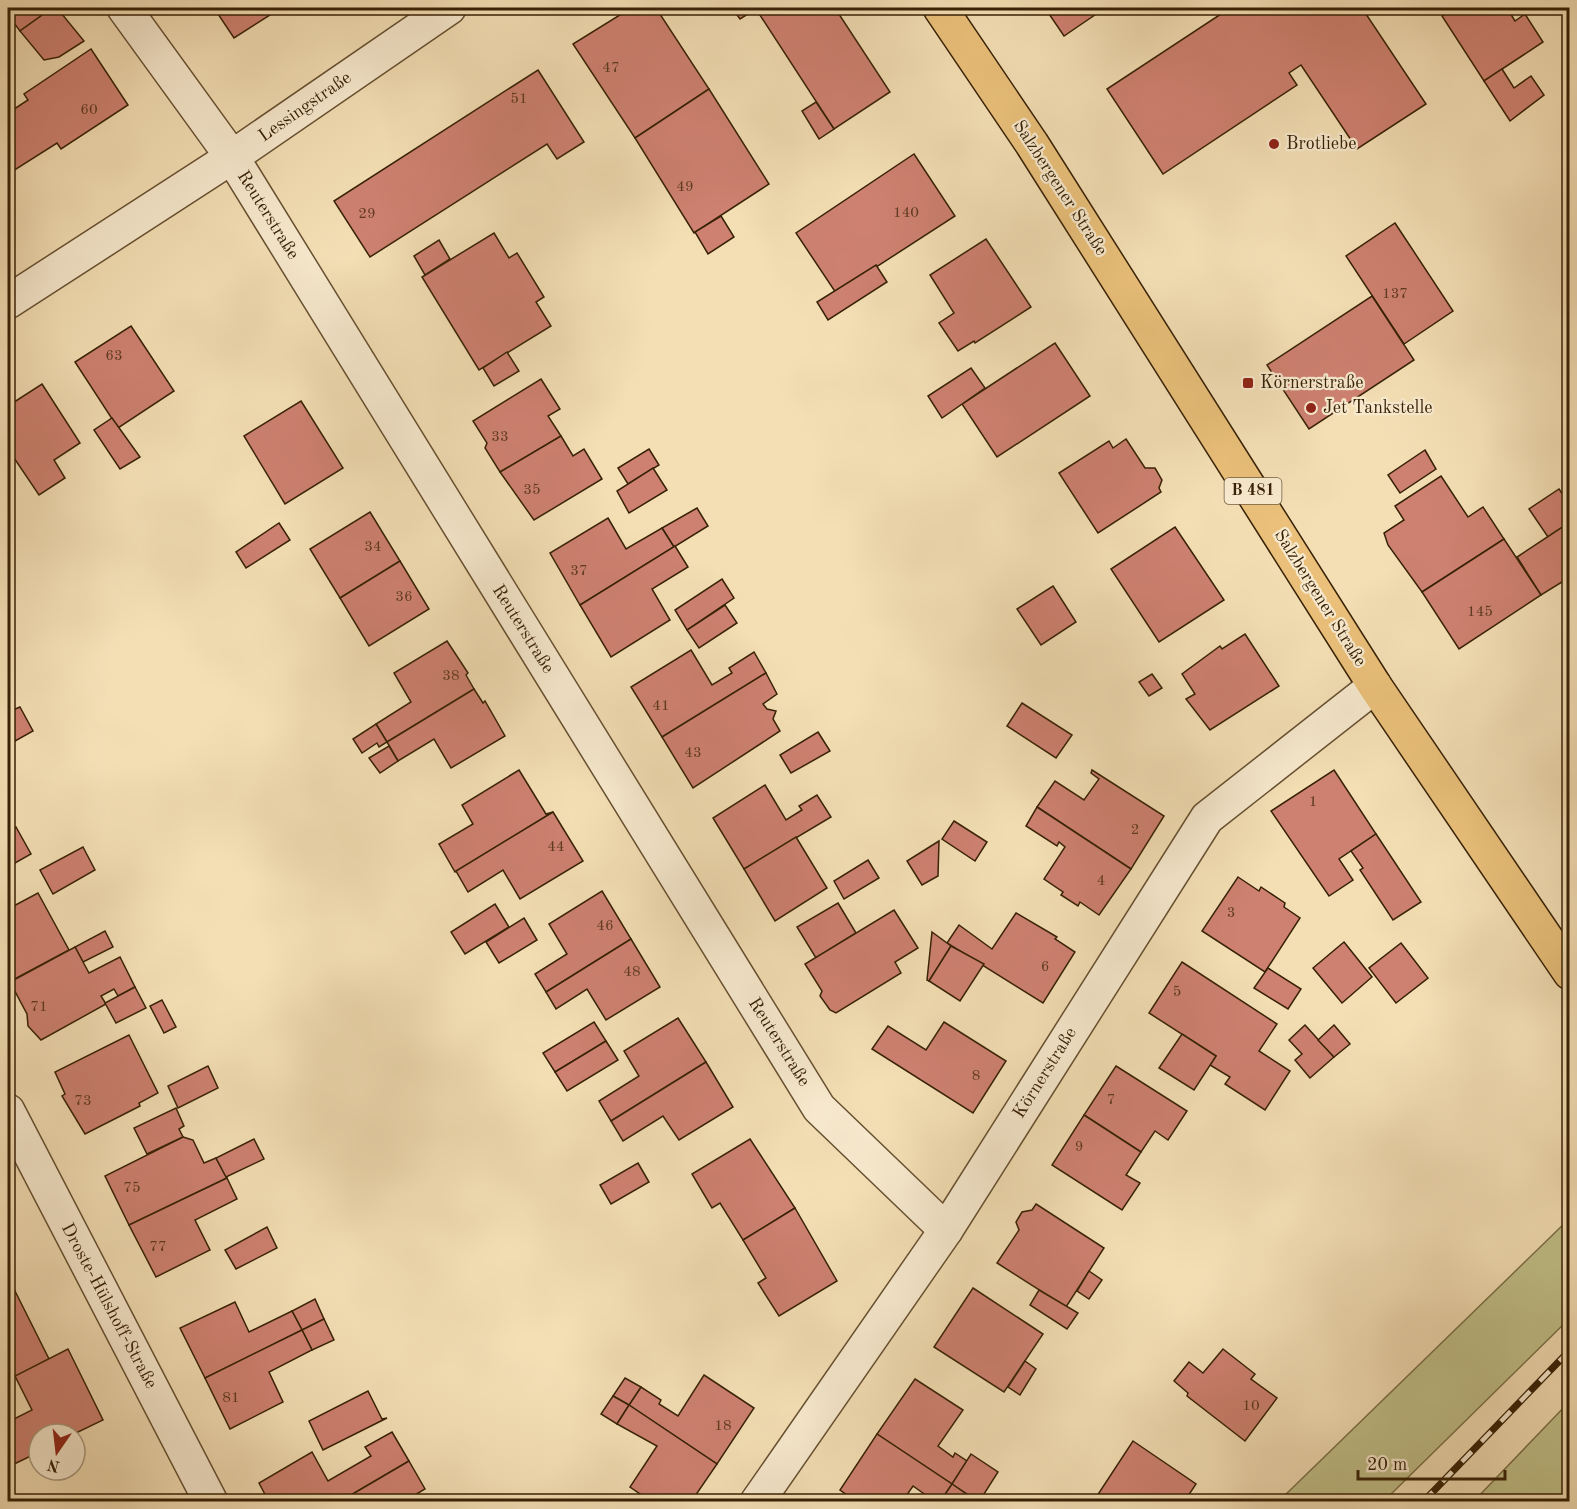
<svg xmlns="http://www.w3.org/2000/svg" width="1577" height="1509" font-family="'Old Standard TT',serif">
	<rect width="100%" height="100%" fill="#f4dfb5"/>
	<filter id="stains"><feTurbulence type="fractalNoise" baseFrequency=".00333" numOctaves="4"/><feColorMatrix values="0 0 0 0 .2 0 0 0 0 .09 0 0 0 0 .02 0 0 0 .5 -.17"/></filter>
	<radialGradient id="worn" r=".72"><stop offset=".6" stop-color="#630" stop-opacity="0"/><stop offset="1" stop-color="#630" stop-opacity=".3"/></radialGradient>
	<g fill="#c1c089" stroke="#7c7047" stroke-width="1.5">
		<path d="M 1569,1219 L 1569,1319 L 1384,1501 L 1279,1501 Z"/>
		<path d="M 1569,1402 L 1569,1501 L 1474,1501 Z"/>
	</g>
	<g fill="#ce8171" stroke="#372105" stroke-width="1.5">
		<path d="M 11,8 L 52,8 L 20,31 L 8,15 Z"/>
		<path d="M 52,8 L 57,8 L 84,41 L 59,57 L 44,60 L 20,31 Z"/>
		<path d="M 214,8 L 281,8 L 234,38 Z"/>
		<path d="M 631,8 L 656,8 L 709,89 L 635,138 L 573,44 Z"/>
		<path d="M 732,8 L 835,8 L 890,92 L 834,129 L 756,9 L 740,19 Z"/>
		<path d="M 1045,8 L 1105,8 L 1064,36 Z"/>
		<path d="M 1230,8 L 1362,8 L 1426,104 L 1357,149 L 1301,65 L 1289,73 L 1297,85 L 1163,174 L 1107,89 Z"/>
		<path d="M 1455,8 L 1507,8 L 1515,21 L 1525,14 L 1543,42 L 1484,81 L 1442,16 Z"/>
		<path d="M 91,49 L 128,105 L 61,149 L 57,143 L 13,171 L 8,163 L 8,113 L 28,100 L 24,94 Z"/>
		<path d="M 1502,69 L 1514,88 L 1531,76 L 1544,95 L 1510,121 L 1484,81 Z"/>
		<path d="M 538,70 L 584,142 L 557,159 L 547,144 L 370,257 L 334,201 Z"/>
		<path d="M 709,89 L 769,184 L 694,233 L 635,138 Z"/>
		<path d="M 816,102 L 834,129 L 819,139 L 802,111 Z"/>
		<path d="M 914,154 L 955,216 L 836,293 L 796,233 Z"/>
		<path d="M 721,216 L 734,237 L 708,254 L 695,232 Z"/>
		<path d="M 1395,223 L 1453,311 L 1404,344 L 1346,256 Z"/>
		<path d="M 494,233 L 509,258 L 517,253 L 544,297 L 536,302 L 551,326 L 479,370 L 422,277 Z"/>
		<path d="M 986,239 L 1031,307 L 975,343 L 974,341 L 958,351 L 939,323 L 954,313 L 930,275 Z"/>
		<path d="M 439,240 L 450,259 L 425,275 L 414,256 Z"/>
		<path d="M 876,265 L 887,282 L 828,320 L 817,302 Z"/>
		<path d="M 1372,296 L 1414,360 L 1309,429 L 1267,365 Z"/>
		<path d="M 131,326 L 174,391 L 118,428 L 75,362 Z"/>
		<path d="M 1055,343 L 1090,396 L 997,457 L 962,404 Z"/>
		<path d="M 507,352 L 519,371 L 494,386 L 483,368 Z"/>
		<path d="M 971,368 L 985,388 L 942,418 L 928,396 Z"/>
		<path d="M 541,379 L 560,409 L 548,416 L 561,436 L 500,472 L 485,448 L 487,443 L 473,421 Z"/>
		<path d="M 42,384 L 80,443 L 54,460 L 65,478 L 39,495 L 8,449 L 8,406 Z"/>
		<path d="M 301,401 L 343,468 L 285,504 L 244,436 Z"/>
		<path d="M 112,418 L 140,457 L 120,469 L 94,430 Z"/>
		<path d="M 561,436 L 573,456 L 584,449 L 602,479 L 534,520 L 500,472 Z"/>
		<path d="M 1126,439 L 1145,468 L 1155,468 L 1162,480 L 1159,488 L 1161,492 L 1098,533 L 1059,473 L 1109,441 L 1113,448 Z"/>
		<path d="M 649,449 L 659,465 L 628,484 L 618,468 Z"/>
		<path d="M 1425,450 L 1436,469 L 1400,493 L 1388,475 Z"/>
		<path d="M 653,468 L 667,490 L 629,513 L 617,491 Z"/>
		<path d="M 1441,476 L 1468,517 L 1483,507 L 1504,539 L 1422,592 L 1388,545 L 1384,533 L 1404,520 L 1395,506 Z"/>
		<path d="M 1559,489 L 1570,505 L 1570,522 L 1548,537 L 1529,509 Z"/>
		<path d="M 697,508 L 708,526 L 674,547 L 662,528 Z"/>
		<path d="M 370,512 L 400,561 L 340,598 L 310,549 Z"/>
		<path d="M 608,518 L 626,549 L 662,528 L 674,547 L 580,605 L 550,553 Z"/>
		<path d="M 1570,522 L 1570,577 L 1541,595 L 1517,557 Z"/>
		<path d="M 279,523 L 290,540 L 246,568 L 236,552 Z"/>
		<path d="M 1175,527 L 1224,600 L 1159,642 L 1111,569 Z"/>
		<path d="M 1504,539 L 1541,595 L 1459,649 L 1422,592 Z"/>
		<path d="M 675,546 L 688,567 L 652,589 L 670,620 L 611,657 L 580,605 Z"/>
		<path d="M 400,561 L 429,609 L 369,646 L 340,598 Z"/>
		<path d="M 722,579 L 734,598 L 687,630 L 675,610 Z"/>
		<path d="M 1053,586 L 1076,622 L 1041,645 L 1017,609 Z"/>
		<path d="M 725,605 L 737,623 L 699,648 L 687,630 Z"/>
		<path d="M 1245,634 L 1279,686 L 1210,730 L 1186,699 L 1195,694 L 1182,674 L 1220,646 L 1222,649 Z"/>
		<path d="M 447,641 L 468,673 L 466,675 L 474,689 L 387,742 L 376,724 L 411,702 L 394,673 Z"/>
		<path d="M 691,650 L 712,685 L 732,673 L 729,668 L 754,652 L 766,673 L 662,737 L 631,687 Z"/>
		<path d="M 766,673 L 777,694 L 763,704 L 767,709 L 776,711 L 773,719 L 780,731 L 693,788 L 662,737 Z"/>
		<path d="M 1152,674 L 1162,688 L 1149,696 L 1139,682 Z"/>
		<path d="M 474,689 L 483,703 L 485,701 L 505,736 L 451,768 L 434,739 L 398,761 L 387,742 Z"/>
		<path d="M 1022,703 L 1072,735 L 1056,758 L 1007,726 Z"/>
		<path d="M 20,707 L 33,731 L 8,745 L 8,712 Z"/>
		<path d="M 376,724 L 387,742 L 379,747 L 377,743 L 362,753 L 353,739 Z"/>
		<path d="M 818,732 L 830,751 L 791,773 L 780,755 Z"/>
		<path d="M 389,746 L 398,761 L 380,773 L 369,758 Z"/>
		<path d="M 519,770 L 546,814 L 553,812 L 455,872 L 439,844 L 473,824 L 462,805 Z"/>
		<path d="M 1092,770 L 1164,816 L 1131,869 L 1037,807 L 1055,781 L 1084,800 L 1099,779 L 1091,773 Z"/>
		<path d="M 1334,770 L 1376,834 L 1339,859 L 1353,880 L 1329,896 L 1271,811 Z"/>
		<path d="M 765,785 L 786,820 L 802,810 L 799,806 L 817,795 L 831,817 L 744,869 L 713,818 Z"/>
		<path d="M 1037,807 L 1131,869 L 1099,915 L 1080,902 L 1078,906 L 1061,895 L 1063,892 L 1044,879 L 1065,847 L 1059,842 L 1057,846 L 1026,826 Z"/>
		<path d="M 553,812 L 583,861 L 520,899 L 503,870 L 468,892 L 456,871 Z"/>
		<path d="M 954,821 L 987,842 L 975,861 L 942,839 Z"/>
		<path d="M 16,827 L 31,854 L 8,867 L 8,832 Z"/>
		<path d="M 1376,834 L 1421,902 L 1393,920 L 1360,870 L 1363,868 L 1351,851 Z"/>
		<path d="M 796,837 L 827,888 L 775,921 L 744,869 Z"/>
		<path d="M 939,841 L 938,876 L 922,885 L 907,861 Z"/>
		<path d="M 83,847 L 95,870 L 53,894 L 40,870 Z"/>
		<path d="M 868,860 L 879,878 L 844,899 L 834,881 Z"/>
		<path d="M 1238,877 L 1259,891 L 1261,887 L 1285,903 L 1284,907 L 1300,918 L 1265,972 L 1202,931 Z"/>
		<path d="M 602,891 L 631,939 L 546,992 L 535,974 L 567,954 L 549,924 Z"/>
		<path d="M 38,893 L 69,950 L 11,981 L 8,975 L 8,909 Z"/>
		<path d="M 838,903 L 856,933 L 816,958 L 797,927 Z"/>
		<path d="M 495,904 L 509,927 L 465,954 L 451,932 Z"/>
		<path d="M 894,910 L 918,948 L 895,962 L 901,973 L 836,1013 L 830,1010 L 820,996 L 822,991 L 805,964 Z"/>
		<path d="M 1016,913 L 1057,937 L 1055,939 L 1075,952 L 1043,1003 L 947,943 L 959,925 L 992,949 Z"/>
		<path d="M 524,918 L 537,940 L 499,963 L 486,942 Z"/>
		<path d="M 105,931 L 113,947 L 83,962 L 75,947 Z"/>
		<path d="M 932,932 L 951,946 L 929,981 L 927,980 Z"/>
		<path d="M 631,939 L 660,987 L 606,1020 L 587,989 L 556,1009 L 546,992 Z"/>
		<path d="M 1344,942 L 1372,977 L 1342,1003 L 1313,968 Z"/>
		<path d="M 1401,943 L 1428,978 L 1396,1003 L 1369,968 Z"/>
		<path d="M 951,946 L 984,964 L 960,1001 L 929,981 Z"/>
		<path d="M 75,947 L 89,973 L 120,957 L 135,987 L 118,996 L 114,989 L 101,996 L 106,1004 L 41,1040 L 28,1026 L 27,1014 L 10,982 Z"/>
		<path d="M 1182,962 L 1277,1024 L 1259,1051 L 1290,1071 L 1265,1110 L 1225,1084 L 1230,1077 L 1210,1065 L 1216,1056 L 1149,1013 Z"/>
		<path d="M 1268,968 L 1301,989 L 1288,1009 L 1254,988 Z"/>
		<path d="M 135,987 L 146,1008 L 116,1023 L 105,1003 Z"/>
		<path d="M 162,1000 L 176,1027 L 164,1033 L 150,1006 Z"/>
		<path d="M 678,1018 L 706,1062 L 611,1121 L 599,1101 L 639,1076 L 624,1051 Z"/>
		<path d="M 594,1022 L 606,1041 L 555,1072 L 543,1053 Z"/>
		<path d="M 944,1022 L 1006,1061 L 973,1113 L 872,1049 L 888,1026 L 926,1050 Z"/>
		<path d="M 1305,1025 L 1334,1057 L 1310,1078 L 1295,1060 L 1302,1054 L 1289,1040 Z"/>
		<path d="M 1334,1025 L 1350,1044 L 1334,1057 L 1318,1040 Z"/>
		<path d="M 1182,1034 L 1216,1056 L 1194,1090 L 1159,1068 Z"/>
		<path d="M 129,1035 L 158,1093 L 139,1103 L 140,1106 L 85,1134 L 62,1096 L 65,1094 L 55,1072 Z"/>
		<path d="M 606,1041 L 618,1060 L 567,1091 L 555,1072 Z"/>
		<path d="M 706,1062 L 733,1107 L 679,1140 L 663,1116 L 623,1141 L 611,1121 Z"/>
		<path d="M 208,1066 L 218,1088 L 178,1108 L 168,1086 Z"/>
		<path d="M 1116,1066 L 1187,1111 L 1168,1140 L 1155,1131 L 1141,1152 L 1084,1115 Z"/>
		<path d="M 176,1108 L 184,1126 L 179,1129 L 183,1137 L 147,1154 L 134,1128 Z"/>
		<path d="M 1084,1115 L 1141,1152 L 1126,1175 L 1140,1183 L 1122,1210 L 1052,1165 Z"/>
		<path d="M 183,1137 L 193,1140 L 204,1163 L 216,1158 L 227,1178 L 129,1225 L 105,1176 Z"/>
		<path d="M 254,1139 L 264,1159 L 226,1177 L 216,1158 Z"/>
		<path d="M 750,1139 L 795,1208 L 743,1240 L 720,1203 L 712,1208 L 692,1174 Z"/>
		<path d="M 638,1163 L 649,1182 L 611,1204 L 600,1185 Z"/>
		<path d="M 227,1178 L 237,1199 L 195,1220 L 210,1250 L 156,1277 L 129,1225 Z"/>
		<path d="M 1036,1204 L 1104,1248 L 1066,1307 L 997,1263 L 1019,1230 L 1016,1222 L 1022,1212 L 1032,1210 Z"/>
		<path d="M 795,1208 L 837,1281 L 779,1316 L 758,1283 L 766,1278 L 743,1240 Z"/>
		<path d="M 267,1227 L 277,1248 L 236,1269 L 225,1250 Z"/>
		<path d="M 1089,1271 L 1102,1280 L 1089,1299 L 1077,1291 Z"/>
		<path d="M 973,1288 L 1043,1334 L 1004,1392 L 934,1347 Z"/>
		<path d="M 14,1289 L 49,1359 L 8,1381 L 8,1292 Z"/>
		<path d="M 1039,1290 L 1078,1313 L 1067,1329 L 1030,1305 Z"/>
		<path d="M 315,1299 L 324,1319 L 302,1330 L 292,1311 Z"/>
		<path d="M 235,1302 L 249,1332 L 292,1311 L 302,1330 L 205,1378 L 180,1328 Z"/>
		<path d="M 324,1319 L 334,1340 L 312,1350 L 302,1330 Z"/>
		<path d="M 302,1330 L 312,1350 L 269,1372 L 283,1402 L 230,1429 L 205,1378 Z"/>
		<path d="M 68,1349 L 103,1420 L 74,1434 L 39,1434 L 39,1452 L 8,1467 L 8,1422 L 32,1410 L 15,1376 Z"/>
		<path d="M 1223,1349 L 1255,1374 L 1251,1379 L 1277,1398 L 1245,1441 L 1187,1396 L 1188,1393 L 1174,1381 L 1189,1362 L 1203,1373 Z"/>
		<path d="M 1025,1361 L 1036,1369 L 1020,1395 L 1008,1387 Z"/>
		<path d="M 704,1375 L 754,1408 L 717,1464 L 629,1405 L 641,1387 L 661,1400 L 659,1404 L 678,1416 Z"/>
		<path d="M 625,1378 L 641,1387 L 629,1405 L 613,1396 Z"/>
		<path d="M 915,1379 L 963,1410 L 938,1446 L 953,1457 L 955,1453 L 967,1461 L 952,1484 L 877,1434 Z"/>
		<path d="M 368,1391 L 382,1419 L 387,1418 L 323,1450 L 309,1421 Z"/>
		<path d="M 613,1396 L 629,1405 L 617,1424 L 601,1414 Z"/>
		<path d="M 629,1405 L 717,1464 L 691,1502 L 652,1502 L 630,1487 L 657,1446 L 617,1424 Z"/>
		<path d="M 392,1432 L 409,1461 L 339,1502 L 269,1502 L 259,1483 L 312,1452 L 328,1481 L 371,1456 L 365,1447 Z"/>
		<path d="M 877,1434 L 952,1484 L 940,1502 L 929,1502 L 925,1499 L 927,1496 L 913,1486 L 902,1502 L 857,1502 L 840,1490 Z"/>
		<path d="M 1133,1441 L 1196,1484 L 1184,1502 L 1093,1502 Z"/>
		<path d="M 971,1454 L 998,1472 L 979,1502 L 952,1484 Z"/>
		<path d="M 409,1461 L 425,1489 L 403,1502 L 393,1502 L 391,1498 L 384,1502 L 339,1502 Z"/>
		<path d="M 952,1484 L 978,1502 L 940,1502 Z"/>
	</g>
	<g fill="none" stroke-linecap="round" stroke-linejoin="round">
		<g stroke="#665031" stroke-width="36">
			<g id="minor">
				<path d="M 124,8 L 232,157 L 819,1108 L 946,1230"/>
				<path d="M 8,302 L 232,157 L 449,8"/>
				<path d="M 8,1111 L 211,1502"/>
				<path d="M 757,1502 L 946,1230 L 1207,818 L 1375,686"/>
			</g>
		</g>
		<g stroke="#372105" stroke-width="36">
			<path id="major" d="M 940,8 L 1032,144 L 1375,686 L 1570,973"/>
		</g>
		<use href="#minor" stroke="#f8eacf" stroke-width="33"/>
		<use href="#major" stroke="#eac07a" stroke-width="33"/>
		<g stroke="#372105" stroke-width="7">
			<path id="rail" d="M 1423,1502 L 1570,1350"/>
		</g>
		<use href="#rail" stroke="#f8eacf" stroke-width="4.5" stroke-dasharray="14" stroke-linecap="butt"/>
	</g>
	<g fill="#8f2418" stroke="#f8eacf" stroke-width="2">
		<circle cx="1274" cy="144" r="6"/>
		<rect x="1242" y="377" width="12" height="12" rx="3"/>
		<circle cx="1311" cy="408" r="6"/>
	</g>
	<g text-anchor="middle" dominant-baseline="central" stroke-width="4.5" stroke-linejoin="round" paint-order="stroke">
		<g font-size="15" fill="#5d3920">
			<text x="611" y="68">47</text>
			<text x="519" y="99">51</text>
			<text x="89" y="110">60</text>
			<text x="685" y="187">49</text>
			<text x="906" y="213">140</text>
			<text x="367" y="214">29</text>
			<text x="1395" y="294">137</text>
			<text x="114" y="356">63</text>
			<text x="500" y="437">33</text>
			<text x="532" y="490">35</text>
			<text x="373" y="547">34</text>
			<text x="579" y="571">37</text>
			<text x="404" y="597">36</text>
			<text x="1480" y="612">145</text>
			<text x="451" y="676">38</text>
			<text x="661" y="706">41</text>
			<text x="693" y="753">43</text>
			<text x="1313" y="802">1</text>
			<text x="1135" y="830">2</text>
			<text x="556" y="847">44</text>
			<text x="1101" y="881">4</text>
			<text x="1231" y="913">3</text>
			<text x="605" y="926">46</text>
			<text x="1045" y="967">6</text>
			<text x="632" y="972">48</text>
			<text x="1177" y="992">5</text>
			<text x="39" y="1007">71</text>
			<text x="976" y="1076">8</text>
			<text x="1111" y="1100">7</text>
			<text x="83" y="1101">73</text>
			<text x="1079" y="1147">9</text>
			<text x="132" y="1188">75</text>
			<text x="158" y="1247">77</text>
			<text x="231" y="1398">81</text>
			<text x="1251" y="1406">10</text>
			<text x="723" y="1426">18</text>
		</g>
		<rect fill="#f8eacf" stroke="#715d42" stroke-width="1.5" x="1224.5" y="478" width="57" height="26" rx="4.5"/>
		<g font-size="16" font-weight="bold" fill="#372105">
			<text x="1253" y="491">B 481</text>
		</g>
		<g font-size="18" fill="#372105" stroke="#f8eacf">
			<text transform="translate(305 107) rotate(-35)">Lessingstraße</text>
			<text transform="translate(1060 188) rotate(57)">Salzbergener Straße</text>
			<text transform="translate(268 215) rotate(58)">Reuterstraße</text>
			<text transform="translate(1320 598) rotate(58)">Salzbergener Straße</text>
			<text transform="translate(523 629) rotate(58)">Reuterstraße</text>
			<text transform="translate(779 1042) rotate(58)">Reuterstraße</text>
			<text transform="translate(1045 1073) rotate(-58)">Körnerstraße</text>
			<text transform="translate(109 1306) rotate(62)">Droste-Hülshoff-Straße</text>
		</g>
		<g font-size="18" fill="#372105" stroke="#f8eacf" text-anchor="start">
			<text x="1286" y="144">Brotliebe</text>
			<text x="1260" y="383">Körnerstraße</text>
			<text x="1323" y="408">Jet Tankstelle</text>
		</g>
	</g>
	<rect width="1577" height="1509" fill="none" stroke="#f4dfb5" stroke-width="30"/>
	<rect x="9" y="9" width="1559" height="1491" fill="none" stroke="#372105" stroke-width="3"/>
	<rect x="15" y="15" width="1547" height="1479" fill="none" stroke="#372105" stroke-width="1.5"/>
	<g transform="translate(57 1452) rotate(194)"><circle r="28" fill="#f8eacf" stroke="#ab9a7e" stroke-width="1.5"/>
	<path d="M0-4.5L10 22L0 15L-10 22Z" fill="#8f2418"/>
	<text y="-9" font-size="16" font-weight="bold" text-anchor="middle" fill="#372105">N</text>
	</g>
	<path d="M1358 1470v9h147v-9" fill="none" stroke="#372105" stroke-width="3"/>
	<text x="1367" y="1470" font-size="18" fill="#372105" stroke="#f8eacf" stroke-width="4.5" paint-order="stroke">20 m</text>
	<rect width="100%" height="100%" filter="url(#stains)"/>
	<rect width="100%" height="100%" fill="url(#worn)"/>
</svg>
